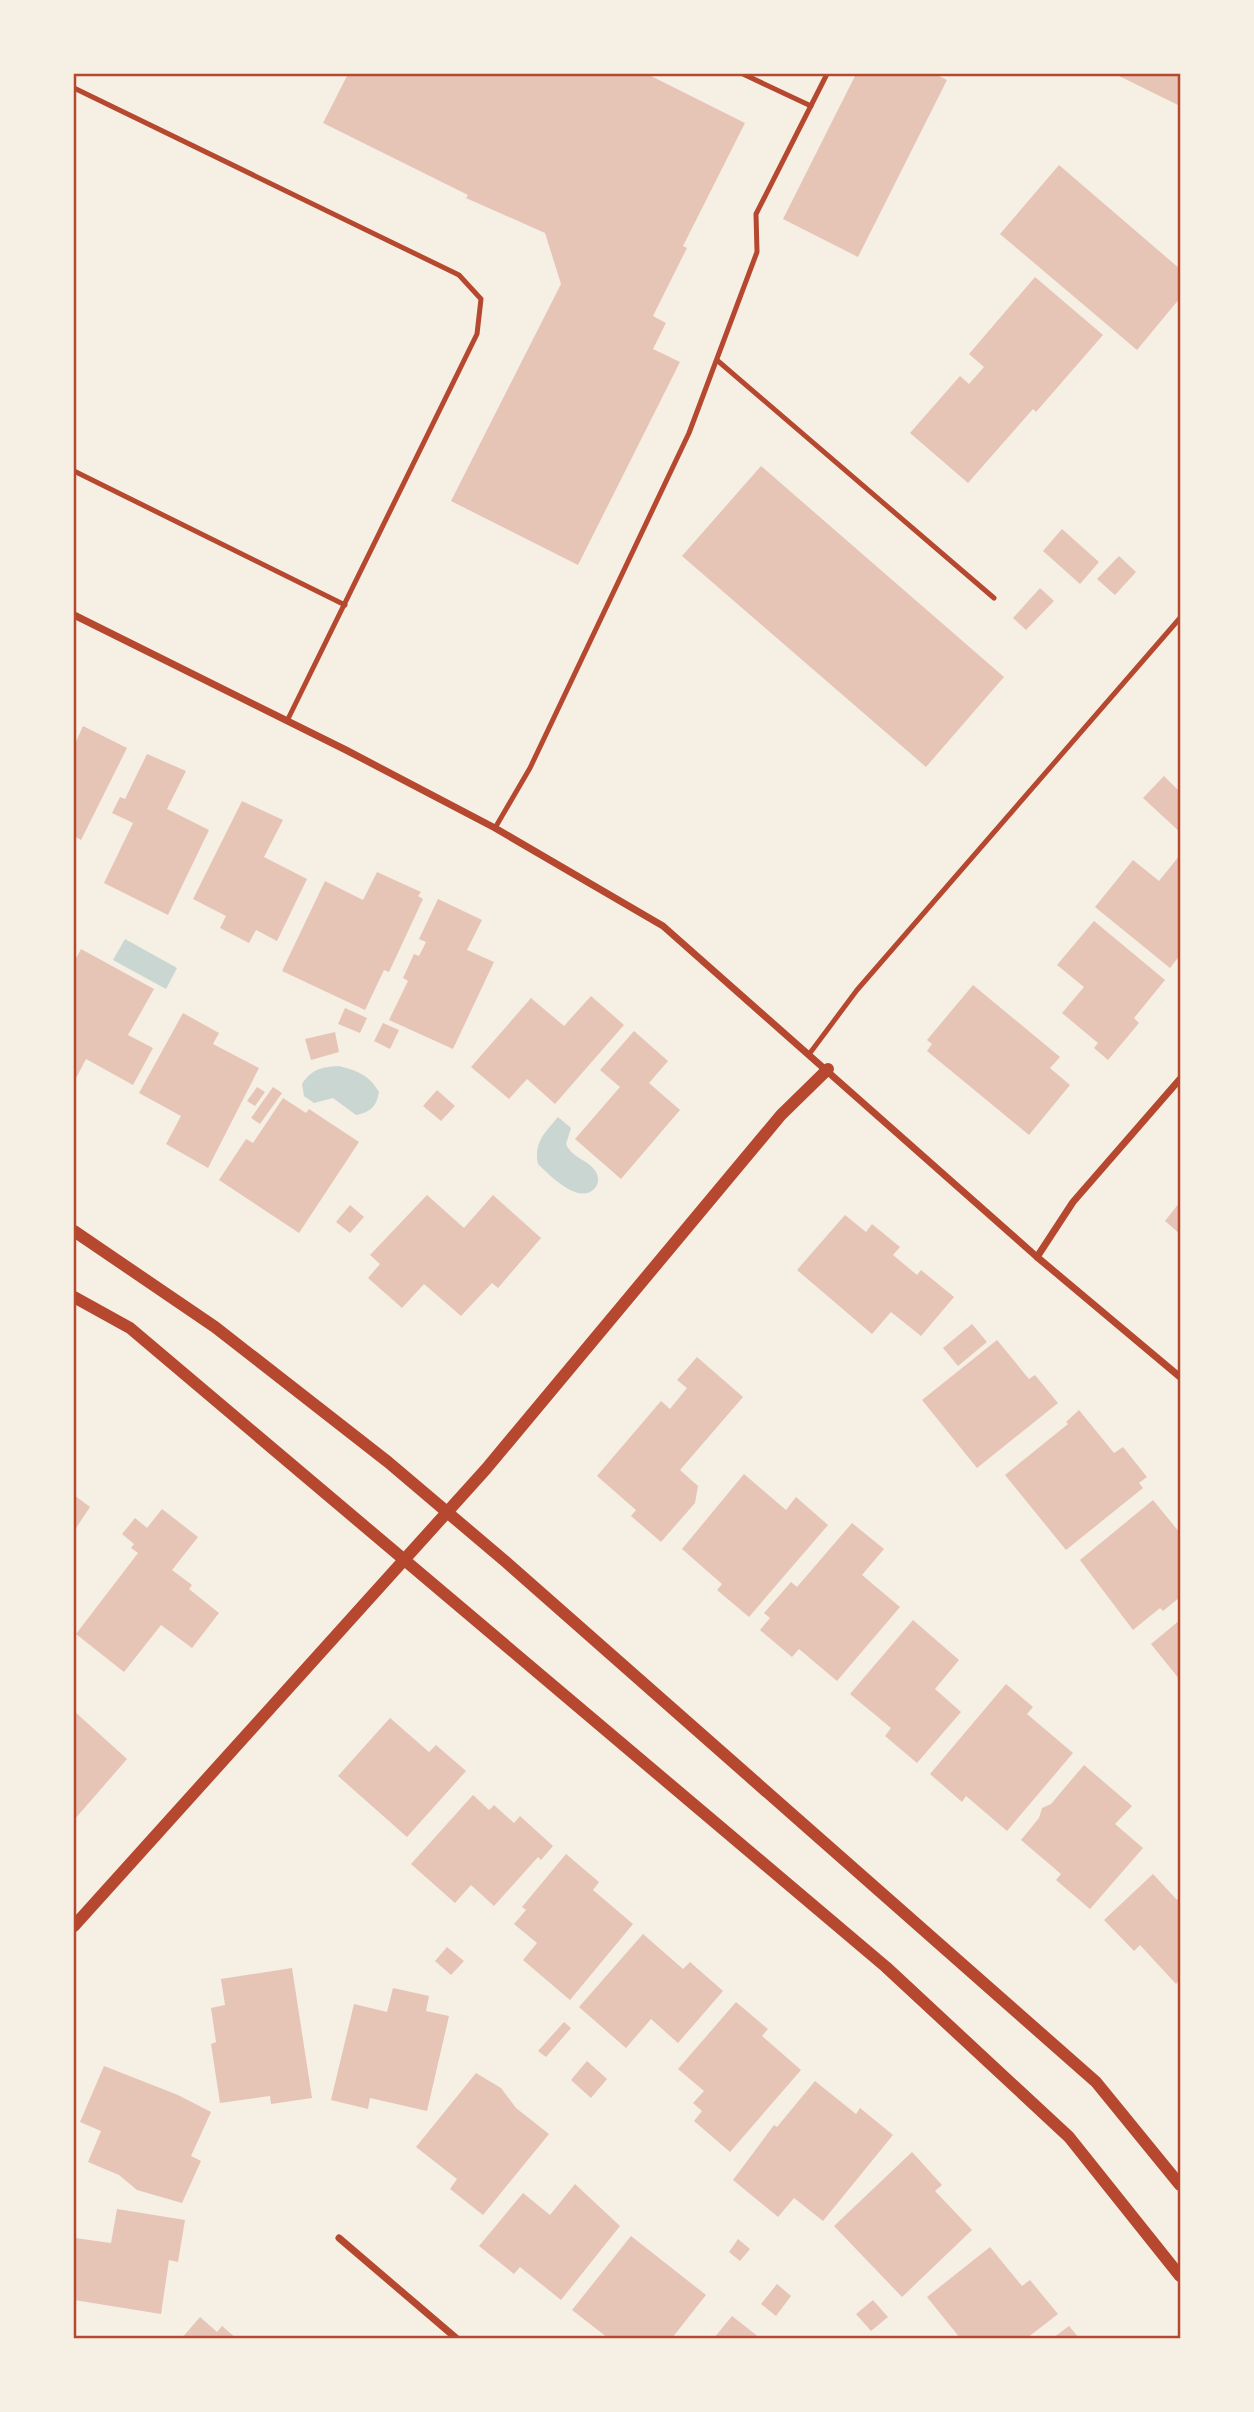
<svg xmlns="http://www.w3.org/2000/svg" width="1254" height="2412" font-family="Raleway,sans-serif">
	<rect width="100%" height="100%" fill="#f6efe4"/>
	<g fill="#c9d6d2">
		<path d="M 125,939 L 177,968 L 166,989 L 113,960 Z"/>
		<path d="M 339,1066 C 358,1071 369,1075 379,1092 C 376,1107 371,1112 356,1115 L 333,1098 L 314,1103 L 304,1096 L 302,1084 C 312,1069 321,1067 339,1066 Z"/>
		<path d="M 558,1117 L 571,1128 L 566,1144 C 572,1159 591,1160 597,1174 C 599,1180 598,1185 594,1189 C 579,1205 549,1175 538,1164 C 534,1142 544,1134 558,1117 Z"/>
	</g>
	<g fill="#e6c5b7">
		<path d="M 348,74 L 647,74 L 745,123 L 683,246 L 687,248 L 653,316 L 666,323 L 653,349 L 680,362 L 578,565 L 451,501 L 561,284 L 545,233 L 466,198 L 468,195 L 323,123 Z"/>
		<path d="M 856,74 L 935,74 L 947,80 L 858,257 L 783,219 Z"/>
		<path d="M 1115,74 L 1180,74 L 1180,106 Z"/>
		<path d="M 1059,165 L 1180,269 L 1180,298 L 1137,350 L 1000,234 Z"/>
		<path d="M 1035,277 L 1103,335 L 1036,412 L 1033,409 L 968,483 L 910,433 L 960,376 L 969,384 L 984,367 L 969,354 Z"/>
		<path d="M 761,466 L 1004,677 L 926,767 L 682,556 Z"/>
		<path d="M 1062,529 L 1099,562 L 1080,584 L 1043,551 Z"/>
		<path d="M 1119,556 L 1136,572 L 1115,595 L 1097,579 Z"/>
		<path d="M 1040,588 L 1054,601 L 1026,630 L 1013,618 Z"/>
		<path d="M 83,726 L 127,748 L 81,840 L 74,836 L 74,746 Z"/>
		<path d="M 147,754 L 186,771 L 167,809 L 209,830 L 168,915 L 104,883 L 133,823 L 112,813 L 120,797 L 125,799 Z"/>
		<path d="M 1164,776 L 1178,790 L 1180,787 L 1180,832 L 1143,798 Z"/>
		<path d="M 242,801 L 283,820 L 264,857 L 307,879 L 277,941 L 256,930 L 249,943 L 220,928 L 226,916 L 193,899 Z"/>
		<path d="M 1180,855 L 1180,955 L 1170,968 L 1095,907 L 1133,860 L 1159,881 Z"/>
		<path d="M 377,872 L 421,892 L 418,896 L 423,899 L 389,972 L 384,970 L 365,1010 L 282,971 L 325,881 L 363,900 Z"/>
		<path d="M 438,899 L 482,920 L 467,950 L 494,962 L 453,1049 L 389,1020 L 408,981 L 403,978 L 414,954 L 419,956 L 426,942 L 419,939 Z"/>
		<path d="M 1094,921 L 1165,980 L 1134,1018 L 1139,1023 L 1108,1060 L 1094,1048 L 1098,1043 L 1062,1013 L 1084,987 L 1057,965 Z"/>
		<path d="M 81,949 L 154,989 L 128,1035 L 153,1048 L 133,1085 L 86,1059 L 74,1082 L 74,962 Z"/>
		<path d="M 973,985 L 1060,1057 L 1050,1068 L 1070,1085 L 1029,1135 L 927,1051 L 932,1044 L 927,1040 Z"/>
		<path d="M 591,996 L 624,1025 L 555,1104 L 527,1079 L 509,1099 L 471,1067 L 531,998 L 564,1026 Z"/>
		<path d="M 345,1008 L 367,1018 L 360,1033 L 338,1024 Z"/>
		<path d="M 183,1013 L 219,1033 L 213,1044 L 259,1068 L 208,1168 L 166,1144 L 181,1116 L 139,1093 Z"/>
		<path d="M 383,1023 L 399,1030 L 390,1049 L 374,1041 Z"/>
		<path d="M 634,1031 L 668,1061 L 649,1083 L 680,1110 L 621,1179 L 575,1139 L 620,1087 L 600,1070 Z"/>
		<path d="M 335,1032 L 339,1052 L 311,1060 L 305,1039 Z"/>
		<path d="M 257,1087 L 265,1092 L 255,1106 L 247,1101 Z"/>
		<path d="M 273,1087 L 282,1093 L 260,1124 L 251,1118 Z"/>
		<path d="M 437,1090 L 455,1106 L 441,1121 L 423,1106 Z"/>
		<path d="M 283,1098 L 306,1113 L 309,1109 L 359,1142 L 299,1233 L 219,1180 L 246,1139 L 253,1143 Z"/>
		<path d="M 427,1195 L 464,1228 L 493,1195 L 541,1238 L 498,1288 L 492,1283 L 461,1316 L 424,1284 L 402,1308 L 368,1278 L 380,1264 L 370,1255 Z"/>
		<path d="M 1180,1202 L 1180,1234 L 1165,1221 Z"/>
		<path d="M 350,1205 L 364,1217 L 350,1233 L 336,1222 Z"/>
		<path d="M 845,1215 L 866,1232 L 872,1224 L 900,1247 L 893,1255 L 917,1275 L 921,1270 L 954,1297 L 921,1336 L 891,1312 L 872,1334 L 797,1270 Z"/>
		<path d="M 972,1324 L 987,1342 L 958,1366 L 943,1348 Z"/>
		<path d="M 997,1340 L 1029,1379 L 1035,1375 L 1058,1403 L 977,1468 L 922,1400 Z"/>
		<path d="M 697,1357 L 743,1397 L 680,1470 L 698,1486 L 695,1503 L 661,1542 L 631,1516 L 636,1510 L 597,1476 L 661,1401 L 670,1409 L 687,1388 L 677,1380 Z"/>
		<path d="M 1079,1410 L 1114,1453 L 1123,1447 L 1147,1477 L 1139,1483 L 1143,1488 L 1066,1550 L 1005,1475 L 1068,1424 L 1066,1422 Z"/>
		<path d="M 744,1474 L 786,1510 L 796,1497 L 828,1525 L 749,1617 L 717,1590 L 722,1584 L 682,1549 Z"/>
		<path d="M 74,1495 L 90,1507 L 74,1531 Z"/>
		<path d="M 1153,1500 L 1180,1533 L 1180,1597 L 1163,1611 L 1160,1608 L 1133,1630 L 1080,1560 Z"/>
		<path d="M 162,1509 L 198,1537 L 172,1570 L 192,1585 L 189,1589 L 219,1613 L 192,1648 L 161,1625 L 124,1672 L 76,1634 L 138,1553 L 131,1548 L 134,1544 L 122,1534 L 135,1518 L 147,1528 Z"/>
		<path d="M 852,1523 L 884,1549 L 862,1575 L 900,1607 L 837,1681 L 799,1649 L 792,1657 L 760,1630 L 770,1618 L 764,1613 L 791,1582 L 797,1587 Z"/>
		<path d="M 913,1620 L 959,1660 L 935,1689 L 961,1712 L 917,1763 L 885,1736 L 891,1728 L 850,1694 Z"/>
		<path d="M 1180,1620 L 1180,1680 L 1151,1644 Z"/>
		<path d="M 1006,1684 L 1033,1707 L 1027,1714 L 1073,1753 L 1007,1831 L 966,1796 L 962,1802 L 930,1774 Z"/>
		<path d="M 74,1711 L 127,1759 L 74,1820 Z"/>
		<path d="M 390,1718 L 429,1752 L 436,1745 L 466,1771 L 407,1837 L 338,1776 Z"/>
		<path d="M 1084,1765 L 1132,1806 L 1115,1824 L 1143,1848 L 1090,1909 L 1056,1880 L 1061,1874 L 1021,1840 L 1039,1818 L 1042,1808 L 1051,1804 Z"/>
		<path d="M 473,1795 L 489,1810 L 494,1805 L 514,1823 L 520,1816 L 553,1846 L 541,1860 L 538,1857 L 494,1906 L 471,1885 L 455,1903 L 411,1864 Z"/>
		<path d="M 566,1854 L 599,1882 L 593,1890 L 633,1924 L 570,2000 L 523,1960 L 537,1943 L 514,1924 L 526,1910 L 522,1907 Z"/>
		<path d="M 1153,1874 L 1177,1900 L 1180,1896 L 1180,1979 L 1176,1984 L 1140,1945 L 1134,1951 L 1104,1920 Z"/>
		<path d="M 643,1934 L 683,1969 L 690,1962 L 723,1991 L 678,2043 L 651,2019 L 626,2048 L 579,2007 Z"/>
		<path d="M 447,1947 L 464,1961 L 451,1975 L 435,1961 Z"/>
		<path d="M 292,1968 L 312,2098 L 271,2104 L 270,2096 L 220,2103 L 211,2044 L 216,2042 L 211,2008 L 225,2005 L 221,1979 Z"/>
		<path d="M 393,1988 L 429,1996 L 426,2011 L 449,2016 L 427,2111 L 370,2098 L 368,2109 L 331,2100 L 354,2004 L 387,2012 Z"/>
		<path d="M 736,2002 L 768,2029 L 762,2036 L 801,2070 L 730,2152 L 694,2121 L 702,2111 L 693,2103 L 704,2091 L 678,2069 Z"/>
		<path d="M 564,2022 L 571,2028 L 546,2057 L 538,2051 Z"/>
		<path d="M 587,2061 L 607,2079 L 591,2098 L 571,2080 Z"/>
		<path d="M 104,2066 L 178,2095 L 211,2112 L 191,2156 L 201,2161 L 182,2203 L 137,2190 L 119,2175 L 88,2162 L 101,2131 L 80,2122 Z"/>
		<path d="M 476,2073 L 501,2088 L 516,2108 L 549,2134 L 483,2215 L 450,2189 L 457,2179 L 416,2147 Z"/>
		<path d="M 815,2081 L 856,2114 L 860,2108 L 893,2135 L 823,2221 L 794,2198 L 778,2217 L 733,2180 L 774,2125 L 777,2127 Z"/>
		<path d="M 912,2152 L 942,2185 L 935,2191 L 972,2230 L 902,2297 L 834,2226 Z"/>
		<path d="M 575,2184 L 620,2226 L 561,2300 L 520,2267 L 514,2274 L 479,2246 L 523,2193 L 550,2215 Z"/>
		<path d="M 117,2209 L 185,2220 L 178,2262 L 169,2260 L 161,2314 L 74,2300 L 75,2238 L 111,2243 Z"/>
		<path d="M 631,2236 L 706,2295 L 672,2338 L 608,2338 L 572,2310 Z"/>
		<path d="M 738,2239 L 750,2249 L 740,2261 L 729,2252 Z"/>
		<path d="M 990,2247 L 1022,2286 L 1030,2280 L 1058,2314 L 1027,2338 L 960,2338 L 927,2297 Z"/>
		<path d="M 777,2284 L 791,2296 L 776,2316 L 761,2304 Z"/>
		<path d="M 873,2300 L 888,2317 L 871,2331 L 856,2314 Z"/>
		<path d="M 732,2316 L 760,2338 L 714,2338 Z"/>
		<path d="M 200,2317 L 217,2332 L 222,2326 L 236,2338 L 182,2338 Z"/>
		<path d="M 1069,2326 L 1079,2338 L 1053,2338 Z"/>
	</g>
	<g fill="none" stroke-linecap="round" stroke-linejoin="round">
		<g stroke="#b5482f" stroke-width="5">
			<path d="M 743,74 L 811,106"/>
			<path d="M 74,88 L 459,275 L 481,299 L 477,334 L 287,721"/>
			<path d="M 718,361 L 994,598"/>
			<path d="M 74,471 L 345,605"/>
			<path d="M 495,828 L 530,768 L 689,433 L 757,252 L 756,214 L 827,74"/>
			<path d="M 810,1053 L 857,990 L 1180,618"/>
		</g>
		<g stroke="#b5482f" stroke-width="7">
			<path d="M 74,615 L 346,750 L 495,828 L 663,926 L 1037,1257 L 1180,1377"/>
			<path d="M 1037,1257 L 1073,1202 L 1180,1079"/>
			<path d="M 339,2238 L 456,2338"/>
		</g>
		<g stroke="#b5482f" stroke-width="12">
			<path d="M 74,1231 L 215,1327 L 388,1462 L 506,1562 L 1096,2082 L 1180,2185"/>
			<path d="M 74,1297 L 130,1328 L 886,1967 L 1069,2137 L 1180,2276"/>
			<path d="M 74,1926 L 486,1469 L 781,1115 L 828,1069"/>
		</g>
	</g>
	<rect width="1254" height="2412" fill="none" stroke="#f6efe4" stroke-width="150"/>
	<rect x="75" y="75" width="1104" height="2262" fill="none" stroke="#b5482f" stroke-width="2.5"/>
</svg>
